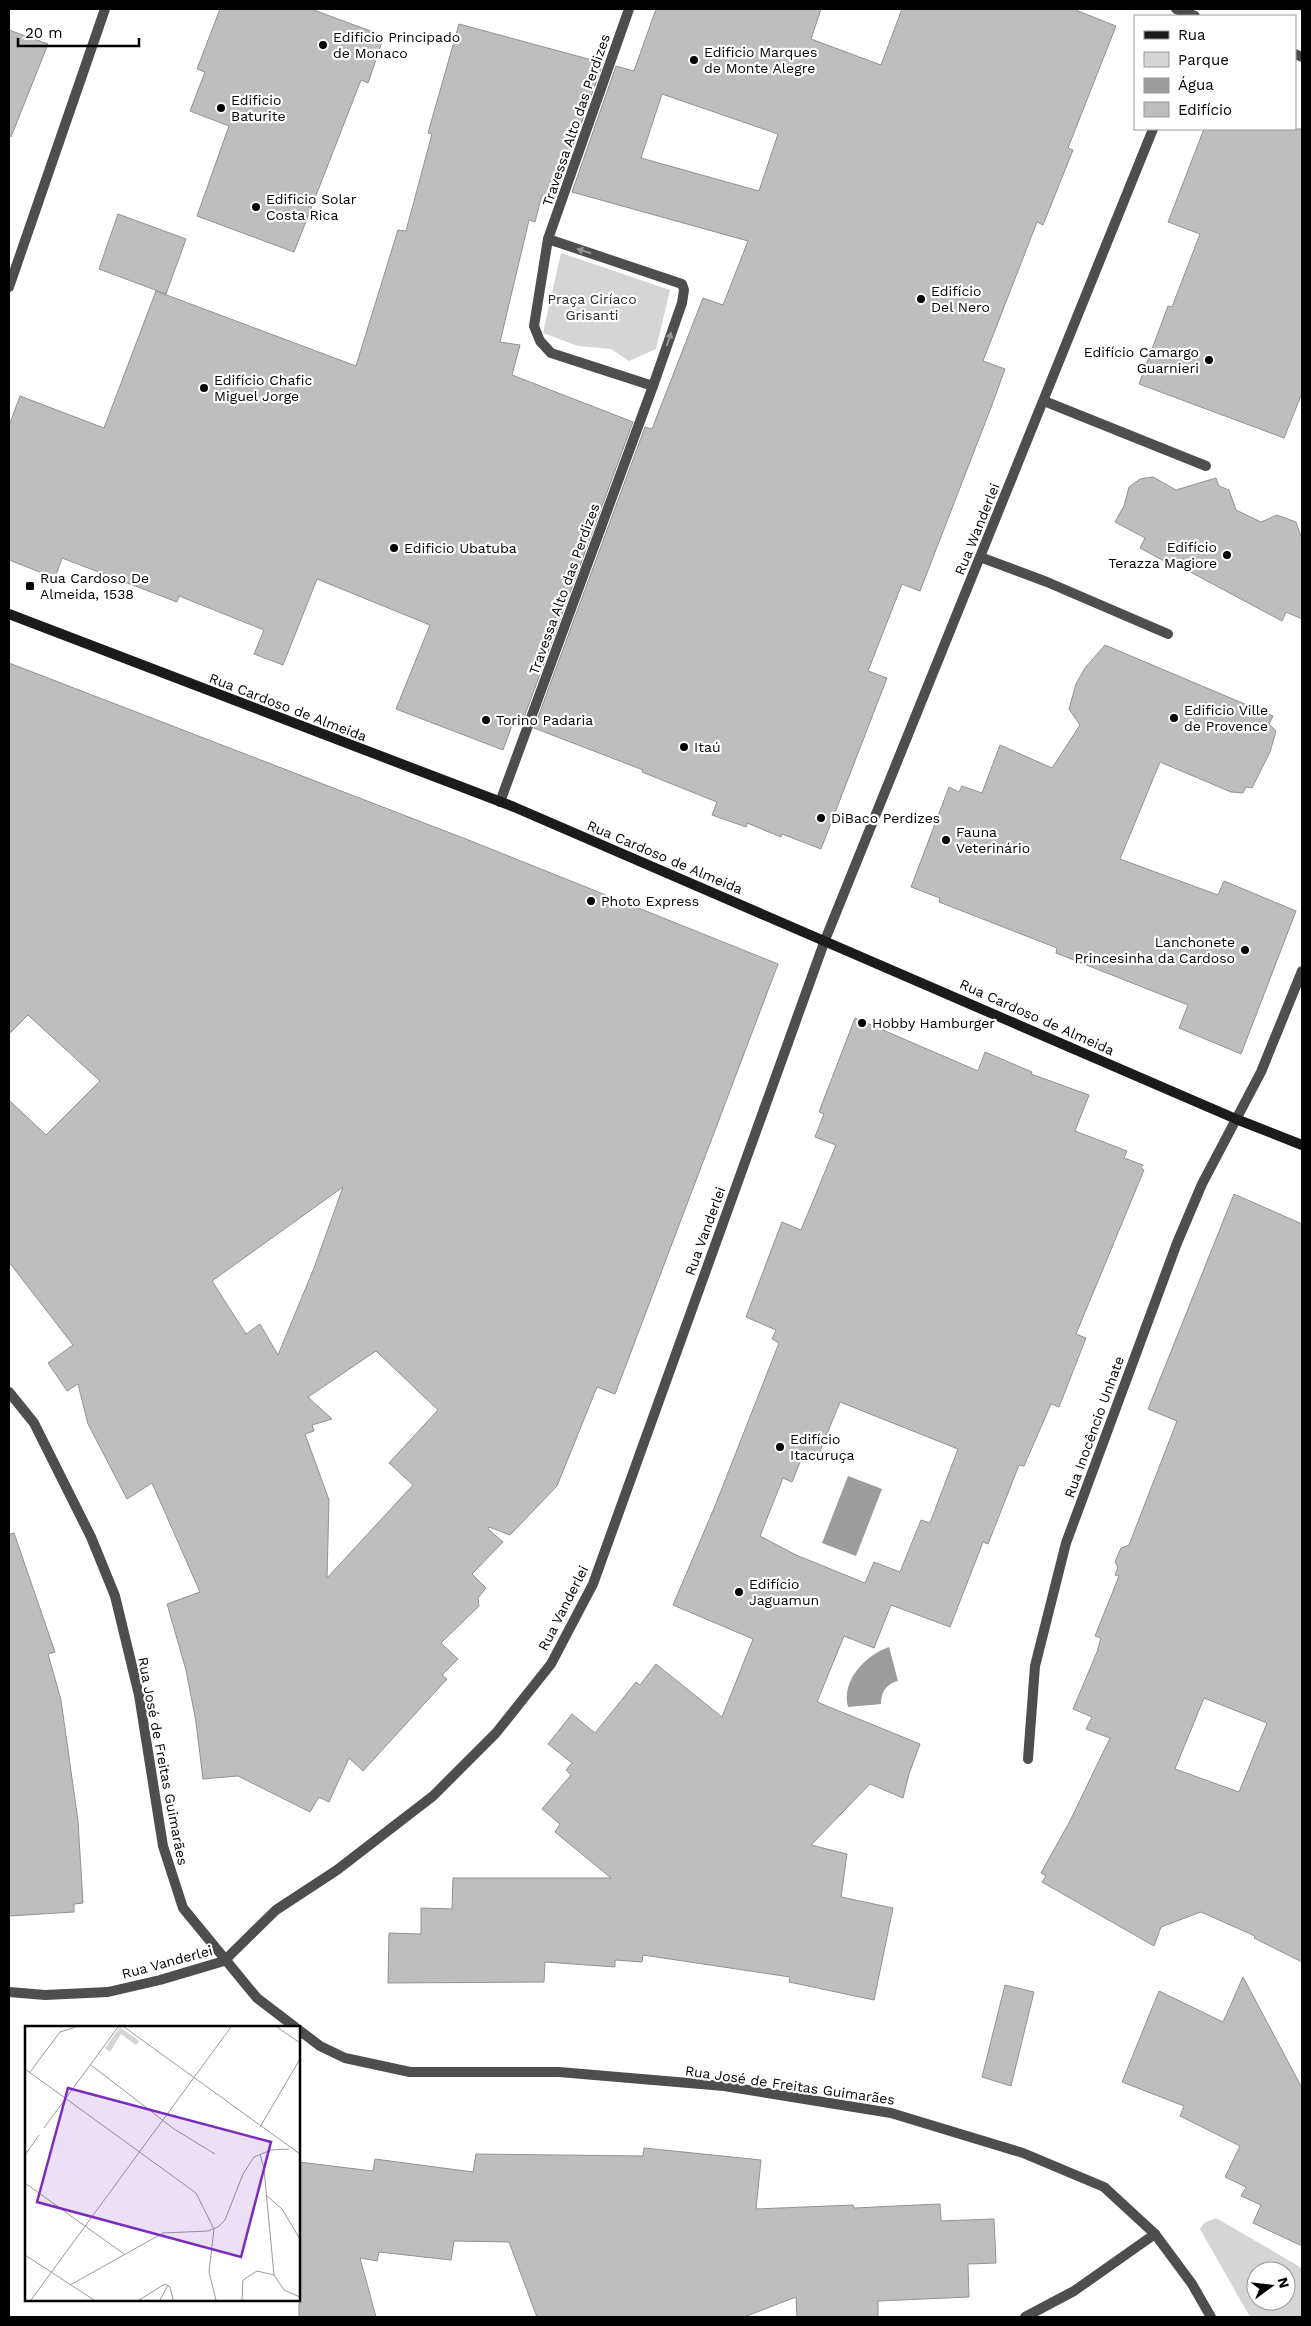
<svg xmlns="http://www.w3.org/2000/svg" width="1311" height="2326" font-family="'Work Sans',sans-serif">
	<rect width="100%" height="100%" fill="#fff"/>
	<g fill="#d5d5d5" fill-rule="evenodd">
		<path d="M 561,253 L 670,290 L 656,349 L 629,361 L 611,349 L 578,346 L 543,333 Z"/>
		<path d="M 1216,2218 L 1302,2268 L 1302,2317 L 1250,2317 L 1200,2229 L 1204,2223 ZM 1256,2271 L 1286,2271 L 1286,2301 L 1256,2301 Z"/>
	</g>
	<g fill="#9c9c9c">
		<path d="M 848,1476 L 882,1489 L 856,1556 L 822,1543 Z"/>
		<path d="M 889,1647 L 898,1681 C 886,1684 881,1692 881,1704 L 848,1707 C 841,1680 866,1655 889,1647 Z"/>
	</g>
	<g fill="#bebebe" stroke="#929292" fill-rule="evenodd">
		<path d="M 220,9 L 311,9 L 384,36 L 368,83 L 361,80 L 294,252 L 197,216 L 229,126 L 190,111 L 205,72 L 197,69 Z"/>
		<path d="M 656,9 L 821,9 L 811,39 L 881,65 L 902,9 L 1073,9 L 1116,26 L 1068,148 L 1073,150 L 1043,225 L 1037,222 L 983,361 L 1005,369 L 992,405 L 920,591 L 902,584 L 868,671 L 887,678 L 821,849 L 782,834 L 781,837 L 747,823 L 746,827 L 712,815 L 717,802 L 642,772 L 643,770 L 534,728 L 645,427 L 652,429 L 703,298 L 723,305 L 748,241 L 572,192 L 616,66 L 634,71 ZM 662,94 L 778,134 L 759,191 L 641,158 Z"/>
		<path d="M 459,24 L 603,63 L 558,188 L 554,187 L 551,197 L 542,195 L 535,222 L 529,220 L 500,342 L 520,345 L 512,375 L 633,422 L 522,723 L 514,720 L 503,750 L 396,709 L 430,625 L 317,579 L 283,665 L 254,654 L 264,630 L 179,596 L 177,602 L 62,558 L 55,578 L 9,560 L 9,426 L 20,396 L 104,428 L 156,291 L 356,366 L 398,230 L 406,231 L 432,134 L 428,133 Z"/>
		<path d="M 9,30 L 48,44 L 11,137 L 9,136 Z"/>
		<path d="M 1204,129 L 1302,129 L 1302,393 L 1284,438 L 1139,384 L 1168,306 L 1172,307 L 1200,234 L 1168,222 Z"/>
		<path d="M 118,214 L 186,239 L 166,294 L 99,269 Z"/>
		<path d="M 1153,477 L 1176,490 L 1216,478 L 1219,486 L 1229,490 L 1236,510 L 1261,522 L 1277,515 L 1296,522 L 1302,539 L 1302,619 L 1286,612 L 1282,621 L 1181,567 L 1179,569 L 1140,548 L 1145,538 L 1115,522 L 1124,506 L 1129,487 L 1140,479 Z"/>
		<path d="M 1105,645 L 1273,716 L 1269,724 L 1276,731 L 1270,752 L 1252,788 L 1246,787 L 1243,793 L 1231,792 L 1160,762 L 1120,859 L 1218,895 L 1224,881 L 1296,911 L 1241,1054 L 1179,1028 L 1188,1005 L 1056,953 L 1057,948 L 939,902 L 940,898 L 911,887 L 949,787 L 959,792 L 962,786 L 982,793 L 1000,745 L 1052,768 L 1080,725 L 1069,709 L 1076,684 L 1085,668 Z"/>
		<path d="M 9,663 L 471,841 L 778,964 L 615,1394 L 597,1387 L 557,1486 L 510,1535 L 489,1527 L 488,1529 L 503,1542 L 472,1574 L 486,1588 L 478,1598 L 479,1606 L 441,1643 L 458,1659 L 442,1675 L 447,1679 L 363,1771 L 349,1758 L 329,1802 L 319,1797 L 310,1812 L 238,1776 L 203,1779 L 196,1722 L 186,1670 L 167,1604 L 200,1592 L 152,1483 L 127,1499 L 88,1424 L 78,1384 L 67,1391 L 48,1363 L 73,1345 L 9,1262 L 9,1100 L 46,1135 L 100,1081 L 28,1015 L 9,1034 ZM 343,1187 L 314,1268 L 278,1355 L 260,1324 L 246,1334 L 212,1281 ZM 376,1351 L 438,1410 L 389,1463 L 413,1485 L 327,1578 L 329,1500 L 305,1434 L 314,1431 L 312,1425 L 332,1419 L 308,1397 Z"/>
		<path d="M 855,1018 L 978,1071 L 985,1052 L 1032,1072 L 1031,1074 L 1089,1095 L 1075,1131 L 1127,1151 L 1124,1158 L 1143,1165 L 1141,1168 L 1144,1170 L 1076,1334 L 1086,1338 L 1059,1407 L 1051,1404 L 1024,1466 L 1019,1465 L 988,1544 L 983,1542 L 950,1627 L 891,1605 L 874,1648 L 844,1636 L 817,1702 L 920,1744 L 909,1774 L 903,1798 L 870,1784 L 811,1845 L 847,1854 L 841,1897 L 893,1908 L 874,2000 L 789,1982 L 790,1977 L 643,1955 L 642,1962 L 615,1960 L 615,1967 L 545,1962 L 544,1982 L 388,1983 L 389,1933 L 421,1934 L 421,1908 L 452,1909 L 453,1878 L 611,1878 L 555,1832 L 560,1824 L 542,1809 L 571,1775 L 566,1770 L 572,1763 L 548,1744 L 572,1714 L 595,1733 L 636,1682 L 640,1685 L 656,1664 L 722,1717 L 753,1639 L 673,1605 L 715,1506 L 779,1343 L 772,1339 L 776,1330 L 746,1317 L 782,1222 L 801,1230 L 836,1145 L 815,1137 L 824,1114 L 819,1112 ZM 840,1402 L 958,1449 L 930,1523 L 921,1520 L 900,1572 L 874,1562 L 865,1583 L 796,1555 L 760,1536 L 783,1478 L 792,1482 L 803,1455 L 816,1461 Z"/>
		<path d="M 1234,1194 L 1302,1224 L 1302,1962 L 1254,1938 L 1255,1936 L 1201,1912 L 1161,1927 L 1154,1946 L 1042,1882 L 1046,1876 L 1041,1873 L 1070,1821 L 1110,1738 L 1086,1729 L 1092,1717 L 1073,1709 L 1097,1652 L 1101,1638 L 1095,1636 L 1119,1576 L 1115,1575 L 1118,1567 L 1115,1562 L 1121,1548 L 1129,1545 L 1177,1421 L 1148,1409 ZM 1204,1698 L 1267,1723 L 1239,1792 L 1175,1769 Z"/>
		<path d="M 14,1533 L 55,1652 L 48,1654 L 61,1700 L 78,1821 L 83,1903 L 74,1904 L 74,1912 L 9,1916 L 9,1534 Z"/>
		<path d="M 1243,1977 L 1302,2088 L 1302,2246 L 1253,2223 L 1261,2205 L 1241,2196 L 1246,2187 L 1225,2177 L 1240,2146 L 1180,2116 L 1184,2106 L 1122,2082 L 1159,1991 L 1223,2022 Z"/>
		<path d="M 1005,1985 L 1034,1992 L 1011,2086 L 982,2077 Z"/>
		<path d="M 644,2148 L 761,2160 L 756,2209 L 853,2205 L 854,2208 L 940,2204 L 941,2221 L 994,2219 L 996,2263 L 968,2264 L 969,2297 L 878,2301 L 878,2317 L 797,2317 L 796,2297 L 744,2317 L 537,2317 L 509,2242 L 454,2241 L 451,2260 L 379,2252 L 377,2261 L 360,2258 L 376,2317 L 299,2317 L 299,2162 L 373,2171 L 375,2159 L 473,2172 L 476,2154 L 643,2156 Z"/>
	</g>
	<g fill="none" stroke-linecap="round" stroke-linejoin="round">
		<g stroke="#4e4e4e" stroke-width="10">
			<path d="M 548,239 L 682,284 L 684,290 L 682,303 L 653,386"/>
			<path d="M 1044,401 L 1206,466"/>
			<path d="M 980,557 L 1047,582 L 1168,634"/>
			<path d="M 500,802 L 653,386 L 551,353 L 540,341 L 534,326 L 548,239 L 629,9"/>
		</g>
		<g stroke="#4e4e4e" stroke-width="10">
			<path d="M 1176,9 L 1195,16"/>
			<path d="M 1295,54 L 1302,57"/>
			<path d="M 9,287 L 105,9"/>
			<path d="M 9,1392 L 34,1423 L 91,1537 L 115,1596 L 139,1695 L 163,1846 L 183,1908 L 257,1998 L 295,2027"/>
			<path d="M 1028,1759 L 1035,1666 L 1066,1543 L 1177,1243 L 1202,1184 L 1261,1072 L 1302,971"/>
			<path d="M 9,1992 L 45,1995 L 108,1992 L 160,1980 L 224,1961 L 276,1910 L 337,1870 L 433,1796 L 496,1733 L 551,1664 L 593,1584 L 825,940 L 1153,129"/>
			<path d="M 299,2030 L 320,2046 L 345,2058 L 410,2072 L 559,2072 L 724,2086 L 891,2113 L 1023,2153 L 1104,2187 L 1155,2234 L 1192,2284 L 1211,2317"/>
			<path d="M 1025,2317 L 1074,2291 L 1155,2234"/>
		</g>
		<path stroke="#1b1b1b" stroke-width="10" d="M 9,614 L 514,807 L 1236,1119 L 1302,1145"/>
	</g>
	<defs><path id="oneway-solid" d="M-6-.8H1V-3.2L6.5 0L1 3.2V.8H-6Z" transform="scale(1.25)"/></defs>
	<g fill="#959595">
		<use href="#oneway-solid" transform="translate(584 251) rotate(-162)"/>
		<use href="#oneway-solid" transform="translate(669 339) rotate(-71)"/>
	</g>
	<g fill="#000" stroke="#fff" stroke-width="2">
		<circle cx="323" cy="45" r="5"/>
		<circle cx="694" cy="60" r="5"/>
		<circle cx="221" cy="108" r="5"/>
		<circle cx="256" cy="207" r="5"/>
		<circle cx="921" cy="299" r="5"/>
		<circle cx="1209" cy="360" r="5"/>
		<circle cx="204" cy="388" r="5"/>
		<circle cx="394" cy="548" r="5"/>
		<circle cx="1227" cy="555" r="5"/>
		<rect x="25" y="581" width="10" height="10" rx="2.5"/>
		<circle cx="1174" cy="718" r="5"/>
		<circle cx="486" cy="720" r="5"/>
		<circle cx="684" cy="747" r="5"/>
		<circle cx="821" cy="818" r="5"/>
		<circle cx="946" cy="840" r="5"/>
		<circle cx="591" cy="901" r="5"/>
		<circle cx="1245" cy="950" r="5"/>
		<circle cx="862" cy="1023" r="5"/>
		<circle cx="780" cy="1447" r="5"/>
		<circle cx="739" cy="1592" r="5"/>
	</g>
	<g text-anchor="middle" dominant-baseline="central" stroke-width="4.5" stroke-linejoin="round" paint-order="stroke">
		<g font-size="14" fill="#000" stroke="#fff" text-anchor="start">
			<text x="333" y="37">Edificio Principado<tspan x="333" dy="16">de Monaco</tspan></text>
			<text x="704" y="52">Edificio Marques<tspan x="704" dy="16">de Monte Alegre</tspan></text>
			<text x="231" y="100">Edificio<tspan x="231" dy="16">Baturite</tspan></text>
			<text x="266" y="199">Edificio Solar<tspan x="266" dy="16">Costa Rica</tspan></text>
			<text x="931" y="291">Edifício<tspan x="931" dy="16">Del Nero</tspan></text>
			<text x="1199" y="352" text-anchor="end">Edifício Camargo<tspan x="1199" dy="16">Guarnieri</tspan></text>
			<text x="214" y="380">Edifício Chafic<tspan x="214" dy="16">Miguel Jorge</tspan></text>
			<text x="1217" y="547" text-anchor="end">Edifício<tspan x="1217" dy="16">Terazza Magiore</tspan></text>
			<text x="404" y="548">Edificio Ubatuba</text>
			<text x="40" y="578">Rua Cardoso De<tspan x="40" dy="16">Almeida, 1538</tspan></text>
			<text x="1184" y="710">Edificio Ville<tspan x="1184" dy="16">de Provence</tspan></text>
			<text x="496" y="720">Torino Padaria</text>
			<text x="694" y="747">Itaú</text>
			<text x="831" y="818">DiBaco Perdizes</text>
			<text x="956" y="832">Fauna<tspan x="956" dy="16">Veterinário</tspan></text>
			<text x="601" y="901">Photo Express</text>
			<text x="1235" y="942" text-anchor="end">Lanchonete<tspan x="1235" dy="16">Princesinha da Cardoso</tspan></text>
			<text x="872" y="1023">Hobby Hamburger</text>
			<text x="790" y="1439">Edifício<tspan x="790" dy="16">Itacuruça</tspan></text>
			<text x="749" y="1584">Edifício<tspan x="749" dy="16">Jaguamun</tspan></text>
		</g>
		<g font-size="14" fill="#000" stroke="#fff">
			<text transform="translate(576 120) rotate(-71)">Travessa Alto das Perdizes</text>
			<text transform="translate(977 529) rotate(-68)">Rua Wanderlei</text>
			<text transform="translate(564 589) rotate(-70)">Travessa Alto das Perdizes</text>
			<text transform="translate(288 707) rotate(21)">Rua Cardoso de Almeida</text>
			<text transform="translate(665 857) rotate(23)">Rua Cardoso de Almeida</text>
			<text transform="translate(1037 1017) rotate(24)">Rua Cardoso de Almeida</text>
			<text transform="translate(705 1231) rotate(-70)">Rua Vanderlei</text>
			<text transform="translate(1094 1427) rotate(-70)">Rua Inocêncio Unhate</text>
			<text transform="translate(563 1608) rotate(-63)">Rua Vanderlei</text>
			<text transform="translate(163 1761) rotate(79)">Rua José de Freitas Guimarães</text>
			<text transform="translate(167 1962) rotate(-15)">Rua Vanderlei</text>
			<text transform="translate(790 2085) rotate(8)">Rua José de Freitas Guimarães</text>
		</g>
		<g font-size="14" fill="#2c2c2c" stroke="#fff">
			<text x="592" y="299">Praça Ciríaco<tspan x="592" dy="16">Grisanti</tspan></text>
		</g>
	</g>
	<g transform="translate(25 2026)">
		<rect width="275" height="275" fill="#fff"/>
		<path d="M 95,1 L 114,15 L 111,19 L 96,8 L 85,26 L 80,22 Z" fill="#d5d5d5"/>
		<path fill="none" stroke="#999" stroke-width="1" d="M 99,1 L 275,128M 252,1 L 275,17M 66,39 L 149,103 L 190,128M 0,43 L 171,167 L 189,203 L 184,246 L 191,274M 5,46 L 35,6 L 51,1M 235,101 L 275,33M 19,102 L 93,1M 235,128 L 239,143 L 249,249M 0,129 L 14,109M 0,157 L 99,228M 242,170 L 257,183 L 275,213M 0,229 L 69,274M 45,259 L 138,207 L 183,205 L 193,201 L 200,194 L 218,148 L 229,131 L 246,124 L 264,123M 6,274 L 206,1M 114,274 L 140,258 L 145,261 L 148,274M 135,274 L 143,259M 217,274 L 218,254 L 232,245 L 249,249 L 259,264 L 275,271"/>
		<path fill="#7b2cbf" fill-opacity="0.15" stroke="#7b2cbf" stroke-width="2.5" d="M 43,62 L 246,116 L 216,231 L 12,176 Z"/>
		<rect width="275" height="275" fill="none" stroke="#000" stroke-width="2.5"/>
	</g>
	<rect width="1311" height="2326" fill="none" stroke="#000000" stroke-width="20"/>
	<rect x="1134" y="15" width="162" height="115" fill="#ffffff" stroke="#999999"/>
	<rect x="1144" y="31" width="25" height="8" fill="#1b1b1b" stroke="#999999"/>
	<text x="1178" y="40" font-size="15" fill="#000000">Rua</text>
	<rect x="1144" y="52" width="25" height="15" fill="#d5d5d5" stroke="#999999"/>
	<text x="1178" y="65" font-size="15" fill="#000000">Parque</text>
	<rect x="1144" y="78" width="25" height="15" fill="#9c9c9c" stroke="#999999"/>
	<text x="1178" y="90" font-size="15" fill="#000000">Água</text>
	<rect x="1144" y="102" width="25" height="15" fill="#bebebe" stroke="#999999"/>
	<text x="1178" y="115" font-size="15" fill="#000000">Edifício</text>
	<g transform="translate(1271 2286) rotate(75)"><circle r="24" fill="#ffffff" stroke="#999999"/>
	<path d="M0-4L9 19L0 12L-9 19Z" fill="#000000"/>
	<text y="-8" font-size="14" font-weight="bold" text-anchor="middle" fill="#000000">N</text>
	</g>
	<path d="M18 38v8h121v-8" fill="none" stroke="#000000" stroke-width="2.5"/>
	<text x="25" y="38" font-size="15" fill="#000000" stroke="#ffffff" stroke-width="4" paint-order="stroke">20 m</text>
</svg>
